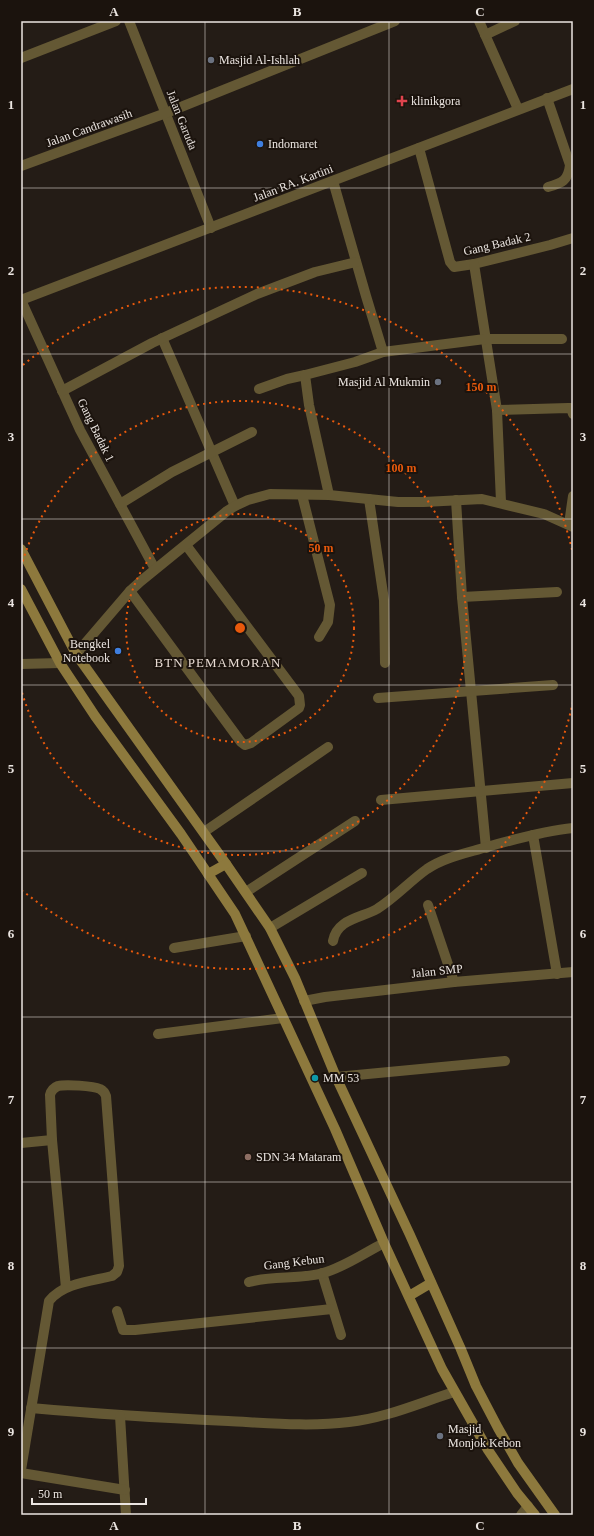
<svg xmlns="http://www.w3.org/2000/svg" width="594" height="1536" font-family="'Times New Roman',serif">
	<rect width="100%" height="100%" fill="#241c16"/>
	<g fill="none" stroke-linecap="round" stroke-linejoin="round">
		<g stroke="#645834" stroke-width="10">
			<path d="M 129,21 L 211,228"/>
			<path d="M 479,21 L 518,109"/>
			<path d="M 485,35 L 515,21"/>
			<path d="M 21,58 L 116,21"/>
			<path d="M 547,98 L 570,165 C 568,181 562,183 548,187"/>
			<path d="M 419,148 L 450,262 L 454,267 L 474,264 L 550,245 L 573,238"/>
			<path d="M 21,166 L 166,113 L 395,21"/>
			<path d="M 333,181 L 366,296 L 383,352"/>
			<path d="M 474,264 L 497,410 L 501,502"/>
			<path d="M 21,300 L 80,430 L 155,569"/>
			<path d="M 162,338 L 235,506"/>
			<path d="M 259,389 L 287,379 L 305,375"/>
			<path d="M 62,391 L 152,343 L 257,294 L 315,272 L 356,262"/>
			<path d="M 497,410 L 568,408 L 571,408 L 573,414"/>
			<path d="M 302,495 L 330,605 L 328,622 L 319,637"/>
			<path d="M 329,495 L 309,405 L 305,375 L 355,362 L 383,352 L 485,339 L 562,339"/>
			<path d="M 369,499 L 384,600 L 385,663"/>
			<path d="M 456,500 L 462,597 L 486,848"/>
			<path d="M 120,504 L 172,472 L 252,432"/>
			<path d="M 569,524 L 573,496"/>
			<path d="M 130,591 L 241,742 L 245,745 L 251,743 L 299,708 L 300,705 L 299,696 L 186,545"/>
			<path d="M 462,597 L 557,592"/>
			<path d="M 76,654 L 130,591 L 141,581 L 227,511 L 235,506 L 248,500 L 270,494 L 329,495 L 398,502 L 424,502 L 482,499 L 544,514 L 573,527"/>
			<path d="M 21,664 L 60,663"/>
			<path d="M 378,698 L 553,685"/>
			<path d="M 381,800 L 573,783"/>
			<path d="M 204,832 L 328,747"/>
			<path d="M 533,835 L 557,974"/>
			<path d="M 246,892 L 355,821"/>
			<path d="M 428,905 L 454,982"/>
			<path d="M 270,928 L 362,873"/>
			<path d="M 333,941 C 337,919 361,918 377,909 C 396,897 410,881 427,869 C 445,857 467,853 487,847 C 515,839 544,831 573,828"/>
			<path d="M 174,948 L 246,936"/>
			<path d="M 304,1001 L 325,997 L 454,982 L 573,972"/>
			<path d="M 158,1034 L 283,1018"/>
			<path d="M 336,1077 L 505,1061"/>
			<path d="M 21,1143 L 52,1140"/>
			<path d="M 322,1273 L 341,1335"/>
			<path d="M 249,1282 C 273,1275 299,1280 323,1273 C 345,1267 364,1253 384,1243"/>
			<path d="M 117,1311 L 123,1330 L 135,1330 L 332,1309"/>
			<path d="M 31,1408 C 97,1414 162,1418 228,1421 C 268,1423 309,1427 349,1422 C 386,1418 419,1403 454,1392"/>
			<path d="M 120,1416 L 126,1515"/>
			<path d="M 21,1470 L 49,1301 C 63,1283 92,1281 112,1276 L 117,1272 L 119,1266 L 106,1096 C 105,1093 104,1091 100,1089 C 93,1086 66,1084 58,1086 C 53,1088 51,1091 50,1095 L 52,1140 L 66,1288"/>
			<path d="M 21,1473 L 125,1490"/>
			<path d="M 521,1515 L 528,1506"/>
		</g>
		<path stroke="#645834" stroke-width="10" d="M 21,300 L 573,89"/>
		<g stroke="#8d793d" stroke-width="10">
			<path d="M 21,549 L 76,654 L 226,864 L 270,928 L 295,978 L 336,1077 L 410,1235 L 460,1347 L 476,1386 L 498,1428 L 518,1463 L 555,1515"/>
			<path d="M 21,589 L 60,663 L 95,716 L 181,834 L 235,914 L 335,1129 L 384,1243 L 442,1369 L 488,1450 L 517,1493 L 535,1515"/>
			<path d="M 208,874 L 226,864"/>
			<path d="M 409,1296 L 431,1283"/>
		</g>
	</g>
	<path fill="none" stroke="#ebe5e1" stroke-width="1" stroke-opacity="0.55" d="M 205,21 L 205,1515M 389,21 L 389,1515M 21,188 L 573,188M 21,354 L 573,354M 21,519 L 573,519M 21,685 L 573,685M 21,851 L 573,851M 21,1017 L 573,1017M 21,1182 L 573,1182M 21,1348 L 573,1348"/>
	<g fill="none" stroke="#e8590c" stroke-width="2" stroke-dasharray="2 4">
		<circle cx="240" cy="628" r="114"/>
		<path d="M21 567A227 227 0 1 1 21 689"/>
		<path d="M573 702A341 341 0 0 1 23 891M23 365A341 341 0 0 1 573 554"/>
	</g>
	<g fill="#6b7280" stroke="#1b130d" stroke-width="1.5">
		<circle cx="211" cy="60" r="4"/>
		<circle cx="438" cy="382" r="4"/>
		<circle cx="440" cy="1436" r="4"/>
	</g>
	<path fill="#e0444e" stroke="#1b130d" stroke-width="1.5" d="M400 95h4v4h4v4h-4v4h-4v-4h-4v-4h4z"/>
	<g fill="#3f7fe0" stroke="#1b130d" stroke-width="1.5">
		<circle cx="260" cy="144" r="4"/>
		<circle cx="118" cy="651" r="4"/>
	</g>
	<circle fill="#0f9aa8" stroke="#1b130d" stroke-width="1.5" cx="315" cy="1078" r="4"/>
	<circle fill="#8d6e63" stroke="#1b130d" stroke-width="1.5" cx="248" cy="1157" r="4"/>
	<g text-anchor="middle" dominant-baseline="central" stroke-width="4" stroke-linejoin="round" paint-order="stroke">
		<g font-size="12" fill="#ebe5e1" stroke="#1b130d" text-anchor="start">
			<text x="219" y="60">Masjid Al-Ishlah</text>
			<text x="411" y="101">klinikgora</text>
			<text x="268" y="144">Indomaret</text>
			<text x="430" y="382" text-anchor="end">Masjid Al Mukmin</text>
			<text x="110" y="644" text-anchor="end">Bengkel<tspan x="110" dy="14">Notebook</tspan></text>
			<text x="323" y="1078">MM 53</text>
			<text x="256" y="1157">SDN 34 Mataram</text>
			<text x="448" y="1429">Masjid<tspan x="448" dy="14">Monjok Kebon</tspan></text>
		</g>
		<g font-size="12" fill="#ebe5e1" stroke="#1b130d">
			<text transform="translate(182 120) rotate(68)">Jalan Garuda</text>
			<text transform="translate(89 128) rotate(-20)">Jalan Candrawasih</text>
			<text transform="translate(293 183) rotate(-21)">Jalan RA. Kartini</text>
			<text transform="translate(497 244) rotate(-13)">Gang Badak 2</text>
			<text transform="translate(96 430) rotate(64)">Gang Badak 1</text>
			<text transform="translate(437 971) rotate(-6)">Jalan SMP</text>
			<text transform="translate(294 1262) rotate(-7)">Gang Kebun</text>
		</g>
		<g font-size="13" letter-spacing="1" fill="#e7dbd3" stroke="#1b130d">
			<text x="218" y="662">BTN PEMAMORAN</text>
		</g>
	</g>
	<circle cx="240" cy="628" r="6" fill="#e8590c" stroke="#1b130d" stroke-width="2"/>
	<g font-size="12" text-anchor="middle" font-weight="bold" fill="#e8590c" stroke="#1b130d" stroke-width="4" stroke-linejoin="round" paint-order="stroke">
		<text x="481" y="391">150 m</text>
		<text x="401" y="472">100 m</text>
		<text x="321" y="552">50 m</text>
	</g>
	<rect width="594" height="1536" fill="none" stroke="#1b130d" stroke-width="44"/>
	<path d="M32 1498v6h114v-6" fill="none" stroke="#ebe5e1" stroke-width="2"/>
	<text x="38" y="1498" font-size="12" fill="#ebe5e1" stroke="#1b130d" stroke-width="3" paint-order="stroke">50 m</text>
	<rect x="22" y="22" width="550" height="1492" fill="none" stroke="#ebe5e1" stroke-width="1.5"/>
	<g font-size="13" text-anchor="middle" font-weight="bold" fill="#ebe5e1">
		<text x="114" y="16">A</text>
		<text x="297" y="16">B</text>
		<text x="480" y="16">C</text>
		<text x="11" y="109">1</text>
		<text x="583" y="109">1</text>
		<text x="11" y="275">2</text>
		<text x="583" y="275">2</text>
		<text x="11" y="441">3</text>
		<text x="583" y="441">3</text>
		<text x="11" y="607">4</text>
		<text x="583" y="607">4</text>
		<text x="11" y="773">5</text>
		<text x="583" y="773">5</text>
		<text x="11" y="938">6</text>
		<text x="583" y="938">6</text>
		<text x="11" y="1104">7</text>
		<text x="583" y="1104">7</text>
		<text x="11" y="1270">8</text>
		<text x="583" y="1270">8</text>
		<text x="11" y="1436">9</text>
		<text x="583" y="1436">9</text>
		<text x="114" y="1530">A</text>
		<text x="297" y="1530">B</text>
		<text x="480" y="1530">C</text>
	</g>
</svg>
